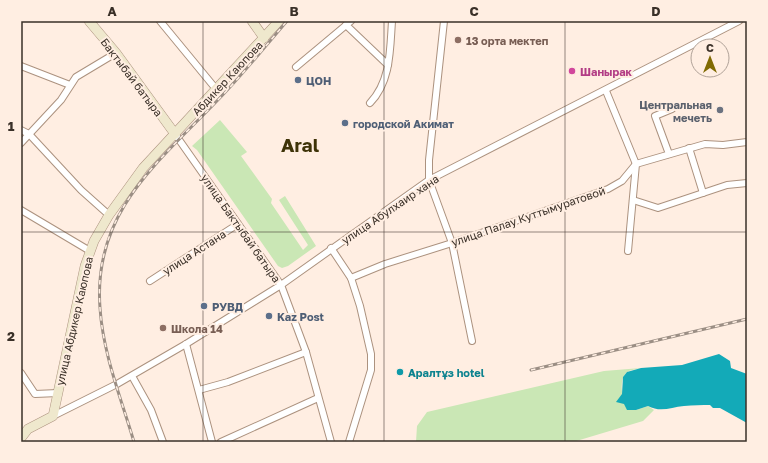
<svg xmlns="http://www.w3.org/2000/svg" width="768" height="463" font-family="'Golos Text',sans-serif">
	<rect width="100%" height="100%" fill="#ffeee2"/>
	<g fill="#cae7b5">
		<path d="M 220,120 L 247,152 L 241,156 L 272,199 L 271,203 L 303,250 L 308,245 L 279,200 L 285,196 L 316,246 L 288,266 L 282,268 L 278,266 L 197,150 L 192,146 Z"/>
		<path d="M 641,368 C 637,369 629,370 626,373 C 619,380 622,396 625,404 L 636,410 L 648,406 L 654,410 L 643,421 L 573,442 L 416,442 L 417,426 L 427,412 L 604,371 Z"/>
	</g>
	<path fill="#13aab8" d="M 719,354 L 730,361 L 731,368 L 747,374 L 747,423 L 720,408 L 713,408 L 710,405 C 702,405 693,405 684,406 C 671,407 661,413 648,406 L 636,410 L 627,410 L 624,404 L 616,402 L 622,394 L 623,377 L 627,372 L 641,368 L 682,365 Z"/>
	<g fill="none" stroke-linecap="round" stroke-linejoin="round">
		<g stroke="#ac927f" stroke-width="8">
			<g id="street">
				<path d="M 160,21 L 216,89"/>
				<path d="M 444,21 L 429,160 L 429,180 L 452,243 L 472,341"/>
				<path d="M 346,25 L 388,65"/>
				<path d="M 21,66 L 70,85"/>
				<path d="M 296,67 L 351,21"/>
				<path d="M 606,91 L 636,164 L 628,251"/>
				<path d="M 370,103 C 391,81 390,50 392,21"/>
				<path d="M 21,130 L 29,134 L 81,190 L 109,215"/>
				<path d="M 175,134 L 281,285 L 306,352 L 331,442"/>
				<path d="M 21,143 L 61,100 L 76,77 L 116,53"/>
				<path d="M 689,148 L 703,193"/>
				<path d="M 669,154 L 655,116 L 672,109"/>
				<path d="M 633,200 L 658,208 L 727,185 L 747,183"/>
				<path d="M 21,210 L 90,251"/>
				<path d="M 331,248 L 351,278 L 360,306 L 371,354 L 371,370 L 349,442"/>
				<path d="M 351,278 L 385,264 L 452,243 L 608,189 L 622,181 L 636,164 L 705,144 L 723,145 L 747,142"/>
				<path d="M 150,281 L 238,224"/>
				<path d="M 186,344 L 212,442"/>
				<path d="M 21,373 L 35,394 L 58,393"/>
				<path d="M 132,376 L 151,410 L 163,442"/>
				<path d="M 199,390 L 228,382 L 306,352"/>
				<path d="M 53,416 L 117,384 L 186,344 L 281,285 L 429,180 L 739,21"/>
				<path d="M 221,442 L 318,398"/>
			</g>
		</g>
		<g stroke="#ac927f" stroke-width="10">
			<g id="secondary">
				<path d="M 89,21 L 116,53 L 175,134"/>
				<path d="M 252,21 L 264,38"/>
				<path d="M 21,438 L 28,429 L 53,416 L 85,266 L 94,241 L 109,215 L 143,168 L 279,21"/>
			</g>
		</g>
		<use href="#street" stroke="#fff" stroke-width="6"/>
		<use href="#secondary" stroke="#efe8cd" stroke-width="9"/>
		<g stroke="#9b8e84" stroke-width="3">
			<g id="rail">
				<path d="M 531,370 L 747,319"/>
				<path d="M 134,442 C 121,398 103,354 100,308 C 93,214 154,166 213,105 C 239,79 263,49 287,21"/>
			</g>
		</g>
		<use href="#rail" stroke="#ffeee2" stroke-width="1.5" stroke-dasharray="4.5" stroke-linecap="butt"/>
	</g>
	<path fill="none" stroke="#3a3028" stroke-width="1" stroke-opacity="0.55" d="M 203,21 L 203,442M 384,21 L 384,442M 565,21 L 565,442M 21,232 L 747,232"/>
	<g fill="#8d6e63" stroke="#ffeee2" stroke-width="1.5">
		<circle cx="458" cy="40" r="4"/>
		<circle cx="163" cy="328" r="4"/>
	</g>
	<circle fill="#d1479c" stroke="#ffeee2" stroke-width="1.5" cx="572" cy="71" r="4"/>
	<g fill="#5c6f8a" stroke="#ffeee2" stroke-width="1.5">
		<circle cx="298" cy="80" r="4"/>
		<circle cx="345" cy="123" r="4"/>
		<circle cx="204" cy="306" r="4"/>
		<circle cx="269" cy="316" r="4"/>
	</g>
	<circle fill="#6b7280" stroke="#ffeee2" stroke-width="1.5" cx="720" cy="110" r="4"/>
	<circle fill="#0f9aa8" stroke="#ffeee2" stroke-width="1.5" cx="400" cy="372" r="4"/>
	<g text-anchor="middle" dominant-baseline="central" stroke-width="4" stroke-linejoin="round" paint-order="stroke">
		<g font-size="11" font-weight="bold" fill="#785e54" stroke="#ffeee2" text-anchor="start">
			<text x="466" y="40">13 орта мектеп</text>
			<text x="171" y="328">Школа 14</text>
		</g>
		<g font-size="11" font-weight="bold" fill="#b23c85" stroke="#ffeee2" text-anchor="start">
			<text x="580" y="71">Шанырак</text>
		</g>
		<g font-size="11" fill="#3a3028" stroke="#ffeee2">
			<text transform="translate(132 77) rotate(53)">Бактыбай батыра</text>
			<text transform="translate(227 78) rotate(-47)">Абдикер Каюпова</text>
			<text transform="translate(390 209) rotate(-34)">улица Абулхаир хана</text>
			<text transform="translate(528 216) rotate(-19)">улица Палау Куттымуратовой</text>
			<text transform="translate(241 228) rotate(55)">улица Бактыбай батыра</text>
			<text transform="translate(194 252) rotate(-33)">улица Астана</text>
			<text transform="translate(74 321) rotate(-77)">улица Абдикер Каюпова</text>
		</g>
		<g font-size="11" font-weight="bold" fill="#4e5e75" stroke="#ffeee2" text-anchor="start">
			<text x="306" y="80">ЦОН</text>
			<text x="353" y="123">городской Акимат</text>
			<text x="212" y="306">РУВД</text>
			<text x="277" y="316">Kaz Post</text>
		</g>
		<g font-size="11" font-weight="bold" fill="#5b616d" stroke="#ffeee2" text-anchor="end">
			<text x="712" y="104">Центральная<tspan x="712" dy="13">мечеть</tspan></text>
		</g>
		<g font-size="11" font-weight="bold" fill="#0d838f" stroke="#ffeee2" text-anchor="start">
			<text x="408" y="372">Аралтұз hotel</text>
		</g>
		<g font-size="19" font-weight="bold" fill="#3e3308" stroke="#ffeee2">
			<text x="300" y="144">Aral</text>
		</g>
	</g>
	<rect width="768" height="463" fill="none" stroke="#ffeee2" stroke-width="44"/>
	<g transform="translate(710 58)"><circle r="19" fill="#ffeee2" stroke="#b0a298"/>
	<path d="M0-3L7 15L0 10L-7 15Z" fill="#806a02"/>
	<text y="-6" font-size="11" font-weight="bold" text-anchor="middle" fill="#3a3028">С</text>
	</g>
	<rect x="22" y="22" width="724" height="419" fill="none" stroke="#3a3028" stroke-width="1.5"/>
	<g font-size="13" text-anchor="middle" font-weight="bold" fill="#3a3028">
		<text x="112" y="16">A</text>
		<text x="294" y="16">B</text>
		<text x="474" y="16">C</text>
		<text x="656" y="16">D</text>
		<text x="11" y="131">1</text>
		<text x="11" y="341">2</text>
	</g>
</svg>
